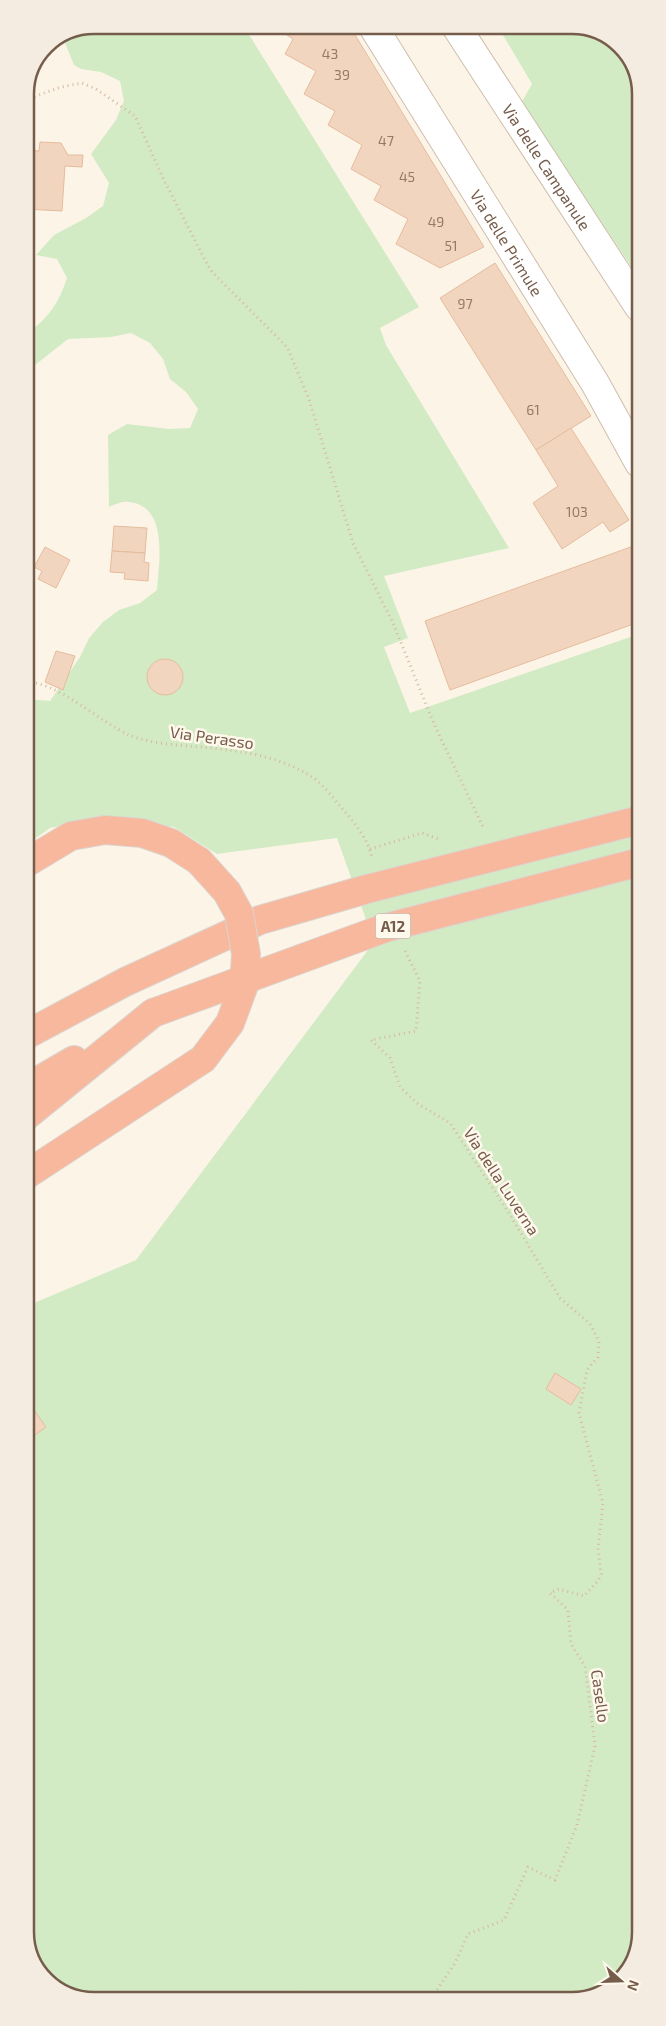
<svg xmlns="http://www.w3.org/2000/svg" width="666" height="2026" font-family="'Exo 2',sans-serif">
	<rect width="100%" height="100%" fill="#fcf5e7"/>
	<g fill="#d3ebc4">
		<path d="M 94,25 L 165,25 L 169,29 L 170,25 L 243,25 L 419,307 L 380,328 L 386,345 L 509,548 L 384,576 L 408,638 L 384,647 L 410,713 L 639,634 L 641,1933 L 627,1974 L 590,1999 L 89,2001 L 49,1984 L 27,1950 L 27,1306 L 136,1260 L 374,942 L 337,838 L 217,854 L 174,827 L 105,817 L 50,828 L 26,845 L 26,699 L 50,701 L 80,657 L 89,638 L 103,622 L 119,610 L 140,603 L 157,590 C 159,563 169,505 128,502 C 122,501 114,505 109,507 L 108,435 L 127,424 L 169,429 L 190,428 L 198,409 L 186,392 L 170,379 L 163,359 L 150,343 L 131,333 L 111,337 L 68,339 L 25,373 L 25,334 C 48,320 59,302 67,278 L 57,259 L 36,255 L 54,235 L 86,218 L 103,206 L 109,183 L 91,154 L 116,120 L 124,101 L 120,81 L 101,72 L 81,69 L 74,65 L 65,43 L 65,37 Z"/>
		<path d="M 497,25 L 577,25 L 617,42 L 639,76 L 639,278 L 521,103 L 532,84 Z"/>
	</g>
	<g fill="#f2d5be" stroke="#e5bc9e">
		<path d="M 287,25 L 349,25 L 484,247 L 440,268 L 396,244 L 408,219 L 374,200 L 381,186 L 351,169 L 362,145 L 328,125 L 335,111 L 304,94 L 316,71 L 285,54 L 293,39 L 284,33 Z"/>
		<path d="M 40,142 L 61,143 L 68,155 L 83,155 L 82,167 L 65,166 L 62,211 L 25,209 L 25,150 L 39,151 Z"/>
		<path d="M 495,263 L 591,416 L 536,450 L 440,298 Z"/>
		<path d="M 571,428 L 629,520 L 610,532 L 603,522 L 562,549 L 533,503 L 558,486 L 536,450 Z"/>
		<path d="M 114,526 L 147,528 L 145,553 L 112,551 Z"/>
		<path d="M 639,544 L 639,622 L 450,690 L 425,621 Z"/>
		<path d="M 45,547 L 70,560 L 56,588 L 38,579 L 42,571 L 34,567 Z"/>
		<path d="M 112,551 L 145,553 L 144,562 L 149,563 L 148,581 L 124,579 L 125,573 L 110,572 Z"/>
		<path d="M 56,651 L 75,656 L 63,690 L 45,682 Z"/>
		<circle cx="165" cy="677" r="18"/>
		<path d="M 555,1373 L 581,1389 L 571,1405 L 546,1389 Z"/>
		<path d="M 34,1410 L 46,1427 L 35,1435 L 27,1423 L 27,1415 Z"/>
	</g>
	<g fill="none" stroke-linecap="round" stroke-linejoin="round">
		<g stroke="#cebdad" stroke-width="30">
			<g id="minor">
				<path id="s1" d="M 372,25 L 595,383 L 639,463"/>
				<path id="s2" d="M 455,25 L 639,307"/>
			</g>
		</g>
		<g stroke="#dbd5d0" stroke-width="30">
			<g id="highway">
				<path d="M 26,863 L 71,836 L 105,830 L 142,833 L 171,843 L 199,861"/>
				<path d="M 26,1035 L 125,982 L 260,920 L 367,889"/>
				<path d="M 26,1088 L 74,1060"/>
				<path d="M 26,1116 L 153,1013"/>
				<path d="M 26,1175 L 203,1059"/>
			</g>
		</g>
		<g stroke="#d7b8a1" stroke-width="3" stroke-dasharray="1 4" stroke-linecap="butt">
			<path d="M 25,100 L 61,87 L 82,83 L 96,89 L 135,116 L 163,178 L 207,264 L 212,272 L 287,347 L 309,399 L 353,543 L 393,623 L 434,724 L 484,829"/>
			<path d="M 26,683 C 52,678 103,724 129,735 C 152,744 176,745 200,747 C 238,750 280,756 312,777 C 323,784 332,797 341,807 C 354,822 368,839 372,858"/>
			<path d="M 370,849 L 422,833 L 441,840"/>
			<path d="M 405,951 L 420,981 L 416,1031 L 371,1040 L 390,1058 L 400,1087 L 418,1104 L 450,1123 L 507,1210 L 560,1298 L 590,1324 L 599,1341 L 598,1357 L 587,1370 L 579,1413 L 603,1503 L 598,1548 L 601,1574 L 598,1581 L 584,1596 L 559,1589 L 550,1593 L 568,1610 L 571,1644 L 585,1666 L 595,1746 L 577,1825 L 555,1880 L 528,1867 L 504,1920 L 468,1934 L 455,1963 L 437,1990 L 434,1999"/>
			<path d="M 275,2000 L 274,1999 C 302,1988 310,1992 338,2000"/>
		</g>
		<use href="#minor" stroke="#fff" stroke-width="28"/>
		<use href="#highway" stroke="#f7b89d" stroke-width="28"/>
		<g stroke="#dbd5d0" stroke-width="30" stroke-linecap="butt">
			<g id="highway-bridge">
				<path d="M 199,861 L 227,892 L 239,914 L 246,954 L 244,985 L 230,1023 L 203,1059"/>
				<path d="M 367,889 L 640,820"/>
				<path d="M 153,1013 L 385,928 L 640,862"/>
			</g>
		</g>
		<use href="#highway-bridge" stroke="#f7b89d" stroke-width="28"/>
	</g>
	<g text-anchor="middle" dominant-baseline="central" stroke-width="5" stroke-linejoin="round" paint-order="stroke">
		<g font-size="14" fill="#957a68">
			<text x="330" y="53">43</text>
			<text x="342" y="74">39</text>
			<text x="386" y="140">47</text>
			<text x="407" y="176">45</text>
			<text x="436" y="221">49</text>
			<text x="451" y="245">51</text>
			<text x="465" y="303">97</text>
			<text x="533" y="409">61</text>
			<text x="577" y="511">103</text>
		</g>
		<rect fill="#fff9ed" stroke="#9f8b7c" stroke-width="1" x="375.5" y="913.5" width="35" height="25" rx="4"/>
		<g font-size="15" font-weight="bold" fill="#765c4b">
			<text x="393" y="926">A12</text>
		</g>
		<g font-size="16" fill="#765c4b" stroke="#fff9ed">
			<text stroke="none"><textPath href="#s2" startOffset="169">Via delle Campanule</textPath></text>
			<text stroke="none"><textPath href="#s1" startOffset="256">Via delle Primule</textPath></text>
			<text transform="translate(212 737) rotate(8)">Via Perasso</text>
			<text transform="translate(502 1181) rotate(57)">Via della Luverna</text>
			<text transform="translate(601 1696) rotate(82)">Casello</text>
		</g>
	</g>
	<path d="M0 0H666V2026H0ZM94 34H572A60 60 0 0 1 632 94V1932A60 60 0 0 1 572 1992H94A60 60 0 0 1 34 1932V94A60 60 0 0 1 94 34Z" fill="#f4ece0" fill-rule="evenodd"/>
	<path fill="none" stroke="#765c4b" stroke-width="2.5" d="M94 34H572A60 60 0 0 1 632 94V1932A60 60 0 0 1 572 1992H94A60 60 0 0 1 34 1932V94A60 60 0 0 1 94 34Z"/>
	<g transform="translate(621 1981) rotate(110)" stroke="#fff9ed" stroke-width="4" paint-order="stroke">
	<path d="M0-4L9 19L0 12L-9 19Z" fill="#765c4b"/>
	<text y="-8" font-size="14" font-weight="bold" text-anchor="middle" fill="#765c4b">N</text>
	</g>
</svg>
